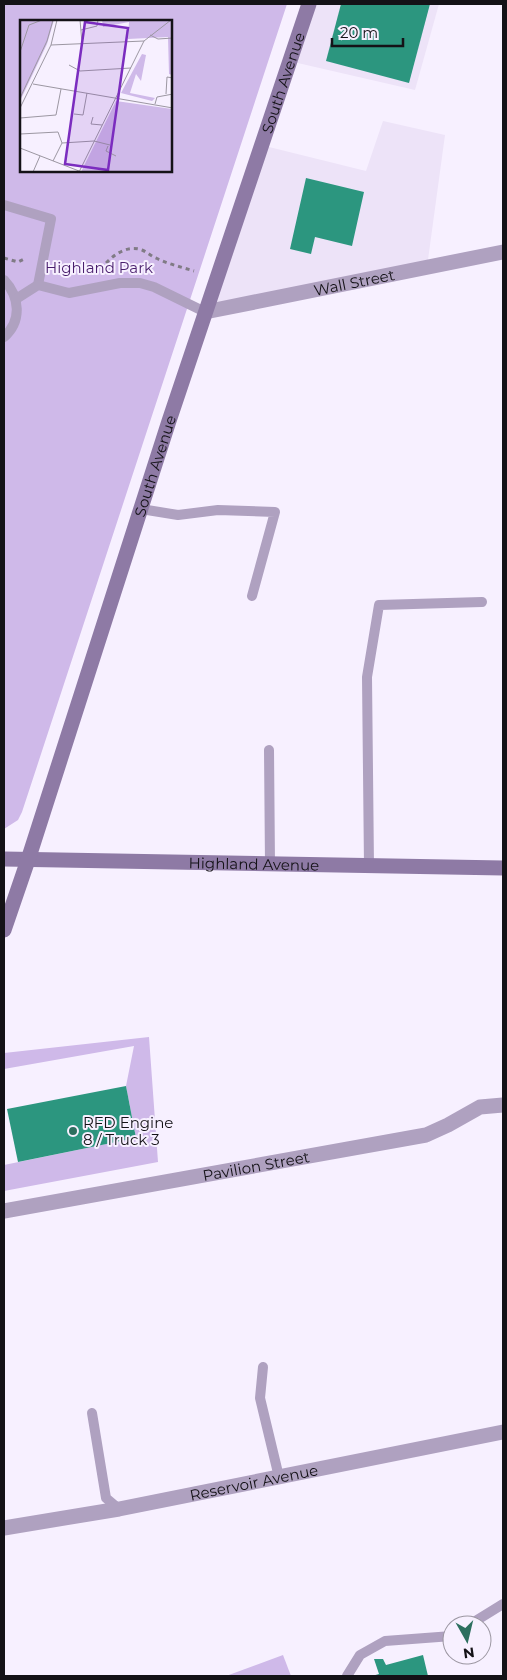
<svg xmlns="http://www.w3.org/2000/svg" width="507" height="1680" font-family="Montserrat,sans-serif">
	<rect width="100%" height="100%" fill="#f7f0ff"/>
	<g fill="#ede3f8">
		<path d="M 309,4 L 439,4 L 415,90 L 289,61 Z"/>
		<path d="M 383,121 L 445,135 L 427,267 L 205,312 L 261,145 L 366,171 Z"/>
	</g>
	<g fill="#cfb9e9" fill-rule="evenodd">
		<path d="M 4,4 L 287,4 L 22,812 L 18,820 L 4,829 ZM 21,21 L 171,21 L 171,171 L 21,171 Z"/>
		<path d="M 149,1037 L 158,1162 L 4,1191 L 4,1165 L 136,1138 L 126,1086 L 134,1046 L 4,1069 L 4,1053 Z"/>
		<path d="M 283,1655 L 291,1676 L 226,1676 Z"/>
	</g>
	<g fill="#2c967f">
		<path d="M 341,4 L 430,4 L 409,83 L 326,61 Z"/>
		<path d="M 306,178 L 364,192 L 352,246 L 315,237 L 311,254 L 290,249 Z"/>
		<path d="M 126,1086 L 136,1138 L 18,1162 L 7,1109 Z"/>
		<path d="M 423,1655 L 428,1676 L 372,1676 L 379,1674 L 374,1659 L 383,1659 L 386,1665 Z"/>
	</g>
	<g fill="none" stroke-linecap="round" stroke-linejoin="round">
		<g stroke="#807b85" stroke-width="3" stroke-dasharray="4 4" stroke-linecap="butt">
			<path d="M 4,258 L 18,262 L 26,258"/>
			<path d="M 101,269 C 110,257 126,244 142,250 C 147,252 151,256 156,258 C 168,264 181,267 194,271"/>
		</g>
		<g stroke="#afa1c0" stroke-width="10">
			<path d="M 4,205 L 51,219 L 38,285"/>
			<path d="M 4,280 C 20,297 22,321 4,337"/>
			<path d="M 16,299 L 38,285 L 69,293 L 120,283 L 140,283 L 154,287 L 205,312"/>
			<path d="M 141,509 L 178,515 L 218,510 L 275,512 L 252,596"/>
			<path d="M 269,750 L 270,864"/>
			<path d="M 369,866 L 367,677 L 379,605 L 482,602"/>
			<path d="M 263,1367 L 260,1398 L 279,1477"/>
			<path d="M 92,1413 L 106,1498 L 119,1509"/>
			<path d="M 469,1625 L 503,1604"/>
			<path d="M 347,1676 L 360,1655 L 385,1641 L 452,1636"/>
		</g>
		<g stroke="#afa1c0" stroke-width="15">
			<path id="s1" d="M 205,312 L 503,252"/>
			<path id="s2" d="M 4,1211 L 426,1135 L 448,1125 L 480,1107 L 503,1105"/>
			<path id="s3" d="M 4,1528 L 119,1509 L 503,1432"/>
		</g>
		<g stroke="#8e7aa5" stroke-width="15">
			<path id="s4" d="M 4,859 L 503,868"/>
			<path id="s5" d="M 4,930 L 28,860 L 169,421 L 309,4"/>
		</g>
	</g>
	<circle fill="#2d6f5f" stroke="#f7f0ff" stroke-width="2" cx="73" cy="1131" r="5"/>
	<g text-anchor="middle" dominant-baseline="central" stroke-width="4" stroke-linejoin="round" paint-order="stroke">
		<g font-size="15" fill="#141217" stroke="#f7f0ff">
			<text stroke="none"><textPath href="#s5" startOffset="892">South Avenue</textPath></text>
			<text stroke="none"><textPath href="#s1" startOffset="152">Wall Street</textPath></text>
			<text stroke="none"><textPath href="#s5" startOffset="488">South Avenue</textPath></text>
			<text stroke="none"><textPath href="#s4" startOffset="250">Highland Avenue</textPath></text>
			<text stroke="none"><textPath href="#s2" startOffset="256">Pavilion Street</textPath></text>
			<text stroke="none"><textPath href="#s3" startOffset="254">Reservoir Avenue</textPath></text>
		</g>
		<g font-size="15" fill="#491e6d" stroke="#f7f0ff">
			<text x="99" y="267">Highland Park</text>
		</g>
		<g font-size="15" fill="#141217" stroke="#f7f0ff" text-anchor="start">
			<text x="83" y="1122">RFD Engine<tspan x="83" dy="17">8 / Truck 3</tspan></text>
		</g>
	</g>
	<g transform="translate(20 20)">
		<rect width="152" height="152" fill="#f7f0ff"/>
		<path d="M 0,0 L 34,0 L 27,24 L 0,81 ZM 82,0 L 152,0 L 152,55 L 149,54 L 148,17 L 108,19 L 109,2 L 83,7 ZM 122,34 L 126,35 L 121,61 L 116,54 L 110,73 L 135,78 L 132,81 L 101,73 ZM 96,81 L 152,89 L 152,152 L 61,152 Z" fill="#cfb9e9"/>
		<path fill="none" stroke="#9c97a2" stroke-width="1" d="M 60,0 L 62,23M 61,10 L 77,6 L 78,0M 130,15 L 138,19 L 153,18M 31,25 L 124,21M 0,32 L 9,5 L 22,0M 49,45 L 60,51 L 111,48M 13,64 L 153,88M 146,74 L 147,57 L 153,58M 0,78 L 27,21 L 33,0M 135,84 L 137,77 L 153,74M 0,88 L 31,25 L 37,0M 54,94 L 63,95 L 67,73M 73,97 L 71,104 L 82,105M 0,98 L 36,95 L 41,69M 0,114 L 38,112 L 42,123M 88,126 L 86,131 L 96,136M 0,128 L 59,151M 33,141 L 42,123 L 74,121 L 90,125M 13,152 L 20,136M 59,152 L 124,21 L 151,0"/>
		<path fill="#7b2cbf" fill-opacity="0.15" stroke="#7b2cbf" stroke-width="2.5" d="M 65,2 L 108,8 L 88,150 L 45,144 Z"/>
		<rect width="152" height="152" fill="none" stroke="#141217" stroke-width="2.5"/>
	</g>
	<rect width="507" height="1680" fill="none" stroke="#141217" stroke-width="10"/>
	<g transform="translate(467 1640) rotate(172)"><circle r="24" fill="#f7f0ff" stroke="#9c97a2"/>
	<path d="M0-4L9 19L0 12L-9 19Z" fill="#2d6f5f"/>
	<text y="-8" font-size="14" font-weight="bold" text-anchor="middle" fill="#141217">N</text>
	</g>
	<path d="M332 38v8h71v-8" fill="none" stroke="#141217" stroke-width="2.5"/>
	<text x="340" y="38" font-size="15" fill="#141217" stroke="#f7f0ff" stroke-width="4" paint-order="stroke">20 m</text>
</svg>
